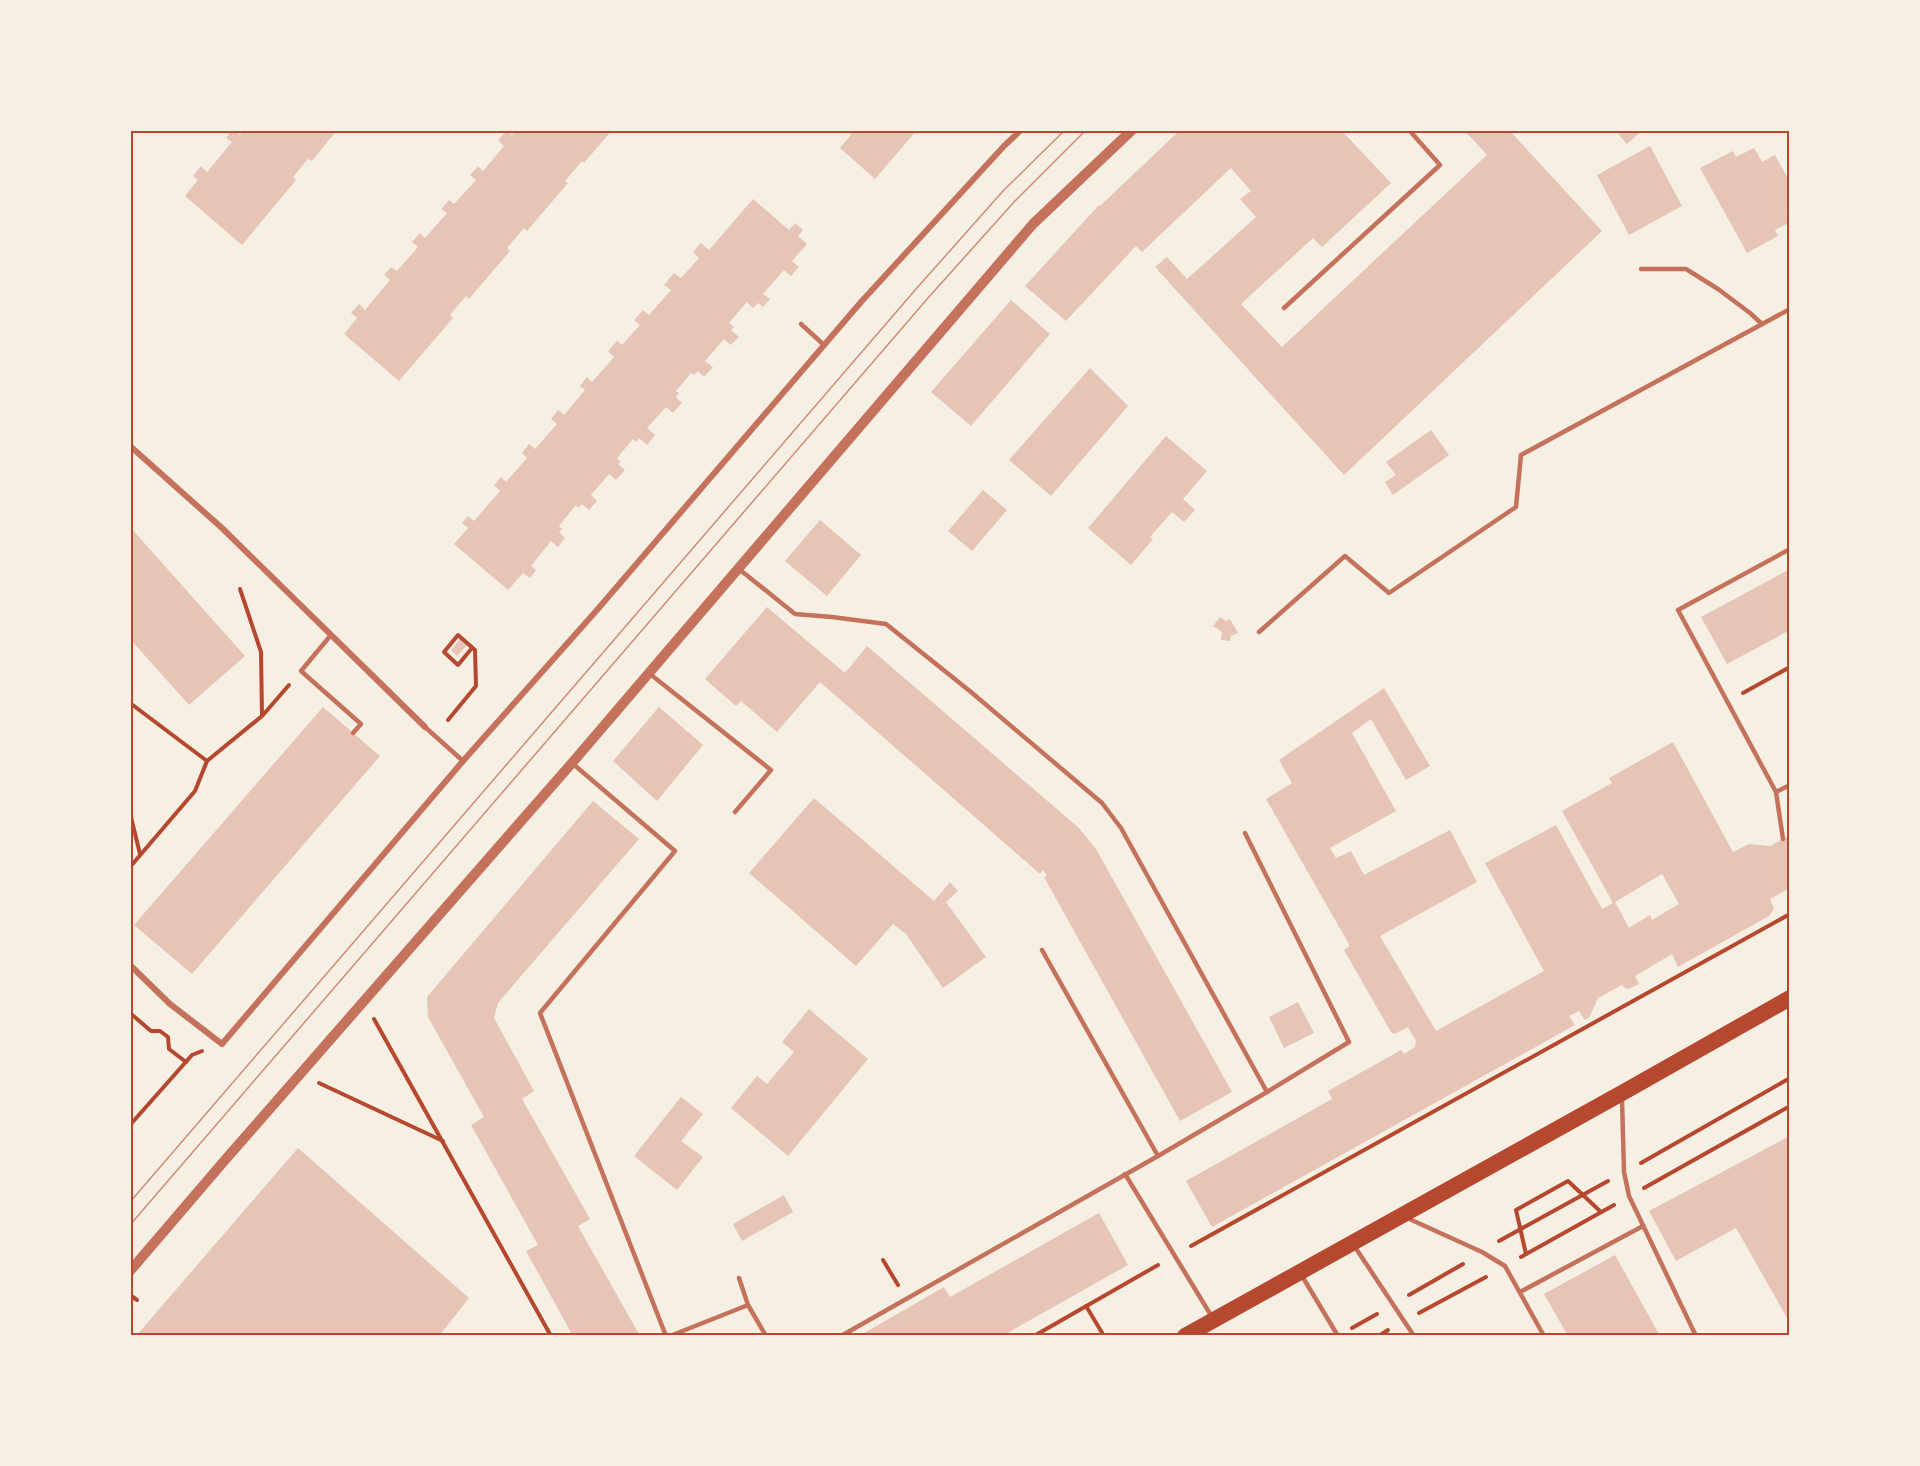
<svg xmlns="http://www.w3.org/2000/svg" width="1920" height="1466" font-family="Poppins,sans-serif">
	<rect width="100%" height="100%" fill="#f6efe4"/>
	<g fill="#e6c5b7" fill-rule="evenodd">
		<path d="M 232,130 L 240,135 L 243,130 L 337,130 L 312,161 L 308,159 L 293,177 L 296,180 L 242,245 L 185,196 L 198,180 L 193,176 L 201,166 L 207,172 L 232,142 L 226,138 Z"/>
		<path d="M 507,130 L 512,135 L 516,130 L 612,130 L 584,163 L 582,161 L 565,181 L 568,183 L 527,231 L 524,228 L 507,248 L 510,251 L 469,299 L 466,296 L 450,315 L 453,318 L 399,381 L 344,334 L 357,318 L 351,313 L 359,304 L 365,310 L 390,280 L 384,275 L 391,267 L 397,271 L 418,247 L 412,242 L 420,233 L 425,238 L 447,213 L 441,209 L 449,200 L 454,204 L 476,180 L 470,175 L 478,166 L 483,171 L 504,146 L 498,140 Z"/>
		<path d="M 846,130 L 917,130 L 875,179 L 840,148 L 851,135 Z"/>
		<path d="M 1180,130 L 1341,130 L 1391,183 L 1322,247 L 1313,238 L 1241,304 L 1282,347 L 1487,155 L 1464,130 L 1509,130 L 1602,231 L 1344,475 L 1155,267 L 1167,257 L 1187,279 L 1256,217 L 1240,199 L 1251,191 L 1231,168 L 1142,252 L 1136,246 L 1066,321 L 1025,286 L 1099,205 L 1100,206 Z"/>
		<path d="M 1615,130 L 1643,130 L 1627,144 Z"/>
		<path d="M 1650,146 L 1682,206 L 1629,235 L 1597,175 Z"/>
		<path d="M 1754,148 L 1762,162 L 1775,155 L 1790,182 L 1790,207 L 1786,209 L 1790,214 L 1790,222 L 1775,230 L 1778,236 L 1747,253 L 1700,168 L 1733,151 L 1736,157 Z"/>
		<path d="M 753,199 L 789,230 L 795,223 L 803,230 L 798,236 L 807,244 L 792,261 L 799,267 L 791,276 L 784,270 L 763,294 L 770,299 L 763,307 L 758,303 L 753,308 L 747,302 L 729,323 L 734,327 L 731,330 L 739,337 L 731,345 L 724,339 L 705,361 L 713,367 L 704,377 L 698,371 L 694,375 L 691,373 L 676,391 L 679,393 L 676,397 L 682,403 L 673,413 L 666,407 L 647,428 L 655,435 L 647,445 L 639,438 L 636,442 L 633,439 L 617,458 L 621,462 L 618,464 L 625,470 L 616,480 L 609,474 L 591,495 L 597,501 L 589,510 L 582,504 L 578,508 L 576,505 L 559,526 L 562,529 L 559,532 L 565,538 L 558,547 L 551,541 L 531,566 L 536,570 L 530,578 L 523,573 L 508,590 L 454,544 L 468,528 L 462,523 L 468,516 L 474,521 L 500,491 L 494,485 L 501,477 L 506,482 L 527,458 L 522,453 L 529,444 L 535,449 L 557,424 L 551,419 L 558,410 L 564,415 L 585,390 L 580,386 L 587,377 L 592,382 L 614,357 L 608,351 L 617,341 L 622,345 L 640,325 L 634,320 L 643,310 L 649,315 L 671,290 L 664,285 L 674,273 L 681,278 L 699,258 L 693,252 L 701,243 L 709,250 Z"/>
		<path d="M 1011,300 L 1050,334 L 971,426 L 931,392 Z"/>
		<path d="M 1090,368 L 1128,406 L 1051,496 L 1009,460 Z"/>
		<path d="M 1431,430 L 1449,455 L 1393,495 L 1385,482 L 1396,475 L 1386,462 Z"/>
		<path d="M 1166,436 L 1207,471 L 1183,499 L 1195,510 L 1184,522 L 1172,512 L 1150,537 L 1153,539 L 1131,565 L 1088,528 Z"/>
		<path d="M 983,490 L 1007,510 L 972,551 L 948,531 Z"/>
		<path d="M 820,520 L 861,555 L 827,596 L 785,561 Z"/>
		<path d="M 130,527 L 245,656 L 189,705 L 130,639 Z"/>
		<path d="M 1790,569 L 1790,630 L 1727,664 L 1701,617 Z"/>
		<path d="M 767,607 L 845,673 L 867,646 L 1079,828 L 1096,849 L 1232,1092 L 1180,1121 L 1044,877 L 1047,876 L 1043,870 L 1040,874 L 820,682 L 777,732 L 741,701 L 736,706 L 705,679 Z"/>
		<path d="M 1220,617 L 1226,621 L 1230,619 L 1238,633 L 1231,636 L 1230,641 L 1221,640 L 1222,632 L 1213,626 Z"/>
		<path d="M 460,639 L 467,645 L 457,656 L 451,650 Z"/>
		<path d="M 1384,688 L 1430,766 L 1406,780 L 1371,719 L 1352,733 L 1396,811 L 1330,848 L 1336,858 L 1351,851 L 1364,875 L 1450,830 L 1477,882 L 1380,936 L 1436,1031 L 1544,971 L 1485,863 L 1556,825 L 1602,909 L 1613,903 L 1562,811 L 1612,783 L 1609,778 L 1673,742 L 1733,852 L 1749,844 L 1770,846 L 1790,835 L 1790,888 L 1770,899 L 1774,909 L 1769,916 L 1678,967 L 1672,954 L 1635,976 L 1639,984 L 1628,989 L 1625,988 L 1622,985 L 1598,998 L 1589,1018 L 1585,1020 L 1579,1011 L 1569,1016 L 1575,1025 L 1212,1227 L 1186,1181 L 1332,1099 L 1328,1091 L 1401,1050 L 1404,1054 L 1415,1047 L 1416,1041 L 1408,1027 L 1394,1034 L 1391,1032 L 1344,950 L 1350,946 L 1266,799 L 1292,783 L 1279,760 ZM 1662,874 L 1679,904 L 1652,920 L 1650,915 L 1629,928 L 1615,902 Z"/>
		<path d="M 323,707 L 380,756 L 192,974 L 134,925 Z"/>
		<path d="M 659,707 L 703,745 L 657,801 L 613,761 Z"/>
		<path d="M 814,798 L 934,901 L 950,882 L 958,891 L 946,902 L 986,957 L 943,988 L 906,934 L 893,924 L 856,966 L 749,873 Z"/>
		<path d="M 593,801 L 639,839 L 498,1003 L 494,1018 L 534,1091 L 522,1099 L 590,1219 L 578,1226 L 640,1336 L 573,1336 L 526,1251 L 538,1245 L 471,1125 L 484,1117 L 428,1017 L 427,997 Z"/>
		<path d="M 1298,1002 L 1314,1033 L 1284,1048 L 1269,1017 Z"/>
		<path d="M 809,1009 L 868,1059 L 788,1156 L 731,1108 L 757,1076 L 767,1084 L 794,1052 L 782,1042 Z"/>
		<path d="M 681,1097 L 703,1114 L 681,1141 L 703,1157 L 677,1190 L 634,1156 Z"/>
		<path d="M 1790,1136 L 1790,1323 L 1736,1228 L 1676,1261 L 1649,1211 Z"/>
		<path d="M 298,1148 L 469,1298 L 439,1336 L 136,1336 Z"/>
		<path d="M 784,1195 L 793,1212 L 742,1241 L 733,1224 Z"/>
		<path d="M 1099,1213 L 1128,1265 L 1002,1336 L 859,1336 L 944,1287 L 950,1297 Z"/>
		<path d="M 1615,1255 L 1660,1336 L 1568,1336 L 1544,1294 Z"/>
	</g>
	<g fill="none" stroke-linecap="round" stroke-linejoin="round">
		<g stroke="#b5482f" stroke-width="4">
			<path d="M 1743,693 L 1790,667"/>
			<path d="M 130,703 L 207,761 L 195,791 L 130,867"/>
			<path d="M 263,715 L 289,685"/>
			<path d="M 448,720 L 476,686 L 475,650 L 458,635 L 444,652 L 458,665 L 472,648"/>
			<path d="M 207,761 L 262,716 L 261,652 L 240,589"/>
			<path d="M 130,813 L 140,854"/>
			<path d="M 130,1013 L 151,1031 L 160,1031 L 168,1037 L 169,1049 L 186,1062"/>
			<path d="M 374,1019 L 551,1336"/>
			<path d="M 319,1083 L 443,1141"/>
			<path d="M 130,1125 L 192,1055 L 202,1051"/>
			<path d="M 1641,1163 L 1790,1078"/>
			<path d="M 1644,1188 L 1790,1106"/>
			<path d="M 1499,1241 L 1608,1181"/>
			<path d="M 1191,1246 L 1790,914"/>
			<path d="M 1526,1254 L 1516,1210 L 1568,1181 L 1601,1212"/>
			<path d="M 1521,1257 L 1614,1205"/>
			<path d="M 883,1260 L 898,1285"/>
			<path d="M 130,1295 L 137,1300"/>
			<path d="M 1409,1295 L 1463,1264"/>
			<path d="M 1086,1306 L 1104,1336"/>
			<path d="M 1419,1313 L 1486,1277"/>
			<path d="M 1352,1328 L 1377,1314"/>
			<path d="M 1034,1336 L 1158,1265"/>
			<path d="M 1379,1336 L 1388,1330"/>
		</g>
		<g stroke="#c5725c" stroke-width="4.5">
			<path d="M 1641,269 L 1686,269 L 1718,289 L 1750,313 L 1762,324"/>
			<path d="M 1284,308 L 1440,165 L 1409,130"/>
			<path d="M 801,324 L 824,345"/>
			<path d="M 1790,549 L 1678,610 L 1776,792 L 1790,785"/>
			<path d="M 739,569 L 795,614 L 832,617 L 886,624 L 971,692 L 1102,803 L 1121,828 L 1267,1092 L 1158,1156 L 841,1336"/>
			<path d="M 1259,632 L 1345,556 L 1389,593 L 1516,507 L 1521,455 L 1790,309"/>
			<path d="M 331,635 L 301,671 L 361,724 L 353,733"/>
			<path d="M 650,674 L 771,770 L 735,812"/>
			<path d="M 425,727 L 463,761"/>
			<path d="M 572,763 L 675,851 L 540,1013 L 666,1336"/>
			<path d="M 1776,792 L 1783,839"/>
			<path d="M 1245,833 L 1349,1042 L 1267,1092"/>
			<path d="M 1042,950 L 1158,1156"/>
			<path d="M 1622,1099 L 1624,1172 L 1629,1196 L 1696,1336"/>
			<path d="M 1125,1174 L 1212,1317"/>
			<path d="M 1405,1217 L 1482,1252 L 1505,1266 L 1544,1336"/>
			<path d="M 1355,1247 L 1414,1336"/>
			<path d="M 1302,1276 L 1338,1336"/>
			<path d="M 739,1278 L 748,1305 L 766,1336"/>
			<path d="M 1520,1292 L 1643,1226"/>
			<path d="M 670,1336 L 748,1305"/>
		</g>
		<g stroke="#c5725c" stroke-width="6">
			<path d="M 130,446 L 222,528 L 425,727"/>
			<path d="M 130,965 L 170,1004 L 222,1044 L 463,761 L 597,610 L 861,302 L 1004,146 L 1021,130"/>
		</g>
		<path stroke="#c5725c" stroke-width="10" d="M 130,1271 L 225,1160 L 572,763 L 1033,224 L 1132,130"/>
		<path stroke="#b5482f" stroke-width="16" d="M 1185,1336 L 1622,1093 L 1790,998"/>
		<g stroke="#cf8b77" stroke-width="1.5">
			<path d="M 130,1202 L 916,289 L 1003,191 L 1065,130"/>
			<path d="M 130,1225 L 928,298 L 1014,202 L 1086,130"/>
		</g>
	</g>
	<rect width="1920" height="1466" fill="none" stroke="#f6efe4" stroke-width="264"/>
	<rect x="132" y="132" width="1656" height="1202" fill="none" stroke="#b5482f" stroke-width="2"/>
</svg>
